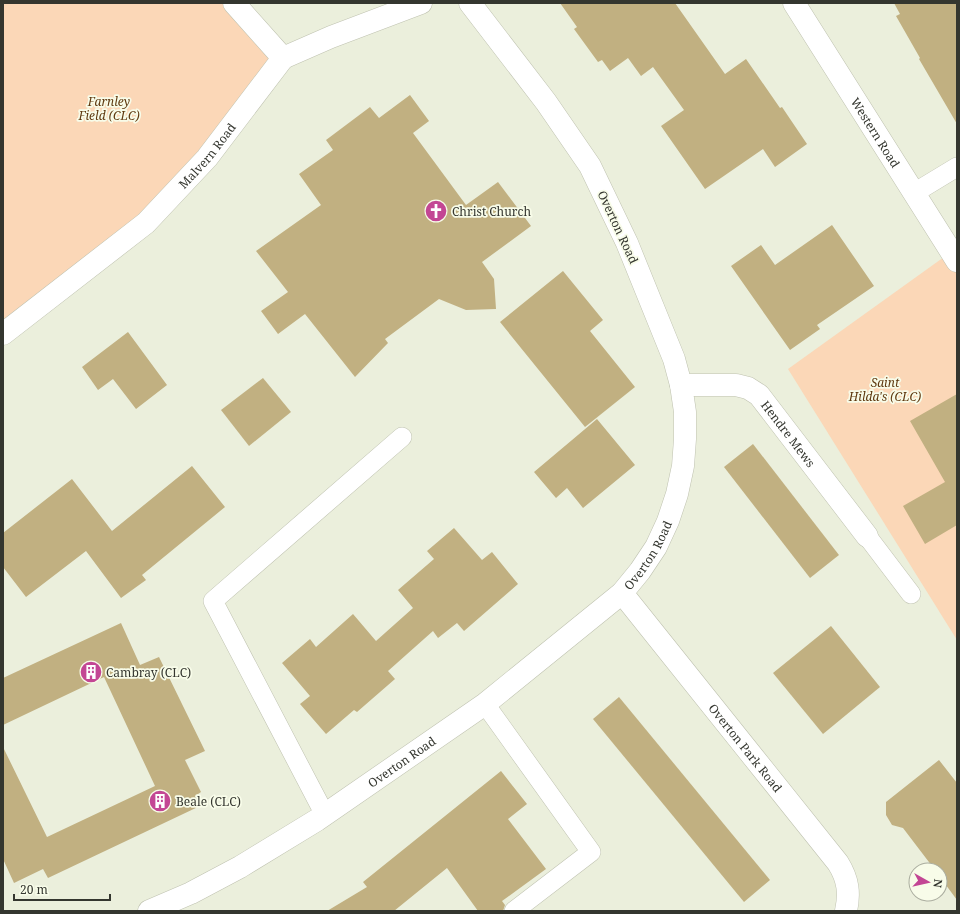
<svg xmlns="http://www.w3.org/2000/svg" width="960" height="914" font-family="'Noto Serif',serif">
	<rect width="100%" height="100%" fill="#ebefdc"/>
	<g fill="#fbd7b7">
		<path d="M 3,3 L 234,3 L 283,58 L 207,158 L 3,334 Z"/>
		<path d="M 951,252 L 957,261 L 957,640 L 788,369 Z"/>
	</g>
	<g fill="#c1b081">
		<path d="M 560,3 L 675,3 L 725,74 L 746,59 L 780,108 L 782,107 L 807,144 L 775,167 L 763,149 L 705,189 L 661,126 L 684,110 L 653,67 L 641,76 L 628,58 L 610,71 L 602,60 L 598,62 L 574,29 L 577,27 Z"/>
		<path d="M 894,3 L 957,3 L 957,124 L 919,59 L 920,58 L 896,16 L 900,14 Z"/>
		<path d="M 410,95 L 429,121 L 413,133 L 466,205 L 498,182 L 531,226 L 482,262 L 494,279 L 496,309 L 466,310 L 439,299 L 385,339 L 388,343 L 355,377 L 305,314 L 278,334 L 261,311 L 288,292 L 256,251 L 321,205 L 299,174 L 333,150 L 326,140 L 370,107 L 379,118 Z"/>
		<path d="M 832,225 L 874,286 L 817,325 L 820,329 L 790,350 L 731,266 L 761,245 L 775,265 Z"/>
		<path d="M 563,271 L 603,320 L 590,331 L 635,387 L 585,427 L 500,322 Z"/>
		<path d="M 128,332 L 167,385 L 136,409 L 113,379 L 98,390 L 82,367 Z"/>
		<path d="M 263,378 L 291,412 L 249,446 L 221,410 Z"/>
		<path d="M 957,394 L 957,525 L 925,544 L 903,506 L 945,482 L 910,421 Z"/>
		<path d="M 597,419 L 635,465 L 583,508 L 567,488 L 556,498 L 534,472 Z"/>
		<path d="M 753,444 L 839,555 L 810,578 L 724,467 Z"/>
		<path d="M 192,466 L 225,507 L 142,575 L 146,580 L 121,598 L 86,551 L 26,597 L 3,567 L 3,533 L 72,479 L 112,531 Z"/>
		<path d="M 454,528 L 482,560 L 492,552 L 518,584 L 464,631 L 457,623 L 438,638 L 433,631 L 388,671 L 395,679 L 357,712 L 354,710 L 326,734 L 300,704 L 310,696 L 282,663 L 310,639 L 316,647 L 353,614 L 376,641 L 413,608 L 398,590 L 434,559 L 427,551 Z"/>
		<path d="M 121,623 L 140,665 L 159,657 L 205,751 L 185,760 L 201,792 L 195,796 L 200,806 L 48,878 L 43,869 L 14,883 L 3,859 L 3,747 L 47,837 L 155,786 L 104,677 L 3,725 L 3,678 Z"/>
		<path d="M 831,626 L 880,687 L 823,734 L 773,673 Z"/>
		<path d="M 619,697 L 770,880 L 744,902 L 593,719 Z"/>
		<path d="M 939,760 L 957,783 L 957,900 L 940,877 L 940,870 L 935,870 L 903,828 L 892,825 L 886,815 L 886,802 Z"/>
		<path d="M 501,771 L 527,804 L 508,819 L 546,869 L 502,901 L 505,905 L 503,911 L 478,911 L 447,868 L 394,911 L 327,911 L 367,887 L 363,882 Z"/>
	</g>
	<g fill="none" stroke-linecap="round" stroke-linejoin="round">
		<g stroke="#bfc2b0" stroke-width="20">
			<g id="lane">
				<path d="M 914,193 L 957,167"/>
				<path d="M 867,536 L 911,594"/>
				<path d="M 485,704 L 591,852 L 514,911"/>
				<path d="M 325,815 L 213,601 L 402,437"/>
			</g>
		</g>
		<g stroke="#bfc2b0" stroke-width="23">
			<g id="street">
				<path id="s1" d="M 794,3 L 957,261"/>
				<path id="s2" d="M 3,334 L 146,223 L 207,158 L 283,58"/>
				<path id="s3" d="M 681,385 L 736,385 L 748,388 L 759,395 L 867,536"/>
				<path id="s4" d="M 622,593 L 838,863 C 848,879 850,893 846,911"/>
				<path id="s5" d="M 149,911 L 191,893 L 240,867 L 317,820 L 485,704 L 622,593 L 640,571 L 656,547 L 668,521 L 677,494 L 683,466 L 685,439 L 685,412 L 681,385 L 674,359 L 627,243 L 590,166 L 546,102 L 470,3"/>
			</g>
		</g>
		<g stroke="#bfc2b0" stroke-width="23">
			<path id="secondary" d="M 234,3 L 283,58 L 331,37 L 421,3"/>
		</g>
		<use href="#lane" stroke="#fff" stroke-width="19"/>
		<use href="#street" stroke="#fff" stroke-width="22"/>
		<use href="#secondary" stroke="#fff" stroke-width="22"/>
	</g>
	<defs>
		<g id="church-disc" transform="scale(1.15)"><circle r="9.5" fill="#c34694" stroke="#f8fce9"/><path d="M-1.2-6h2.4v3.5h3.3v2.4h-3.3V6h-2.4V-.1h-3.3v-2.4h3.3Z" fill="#fff"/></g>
		<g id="building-disc" transform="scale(1.15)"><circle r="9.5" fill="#c34694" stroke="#f8fce9"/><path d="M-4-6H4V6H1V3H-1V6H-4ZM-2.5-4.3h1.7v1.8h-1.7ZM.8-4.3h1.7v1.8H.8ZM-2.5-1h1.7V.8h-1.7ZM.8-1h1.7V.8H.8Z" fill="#fff"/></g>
	</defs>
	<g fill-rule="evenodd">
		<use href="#church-disc" x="436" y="211"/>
		<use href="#building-disc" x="91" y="672"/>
		<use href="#building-disc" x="160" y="801"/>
	</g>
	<g text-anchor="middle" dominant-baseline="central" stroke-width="3.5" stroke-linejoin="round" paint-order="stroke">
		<g font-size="12" font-style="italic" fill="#5f390f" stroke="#f8fce9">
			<text x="109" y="101">Farnley<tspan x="109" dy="14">Field (CLC)</tspan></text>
			<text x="885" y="382">Saint<tspan x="885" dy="14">Hilda's (CLC)</tspan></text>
		</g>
		<g font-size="12" fill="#34362f" stroke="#f8fce9">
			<text stroke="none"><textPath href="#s1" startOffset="153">Western Road</textPath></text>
			<text stroke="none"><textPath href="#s2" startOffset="272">Malvern Road</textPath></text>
			<text transform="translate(618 227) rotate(65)">Overton Road</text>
			<text stroke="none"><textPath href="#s3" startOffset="129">Hendre Mews</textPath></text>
			<text stroke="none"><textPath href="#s5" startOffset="618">Overton Road</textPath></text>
			<text stroke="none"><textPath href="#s4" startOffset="198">Overton Park Road</textPath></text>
			<text stroke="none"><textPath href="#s5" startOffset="294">Overton Road</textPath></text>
		</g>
		<g font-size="12" fill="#34362f" stroke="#f8fce9" text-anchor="start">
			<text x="452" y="211">Christ Church</text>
			<text x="106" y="672">Cambray (CLC)</text>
			<text x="176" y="801">Beale (CLC)</text>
		</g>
	</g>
	<rect width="960" height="914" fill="none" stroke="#34362f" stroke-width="8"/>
	<g transform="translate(928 882) rotate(98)"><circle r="19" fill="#f8fce9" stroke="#aaad9f"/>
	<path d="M0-3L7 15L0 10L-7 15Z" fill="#c34694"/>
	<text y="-6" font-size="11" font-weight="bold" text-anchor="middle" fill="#34362f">N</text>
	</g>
	<path d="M14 894v6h96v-6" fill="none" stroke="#34362f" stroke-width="2"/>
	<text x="20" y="894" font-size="12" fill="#34362f" stroke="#f8fce9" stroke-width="3" paint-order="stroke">20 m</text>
</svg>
